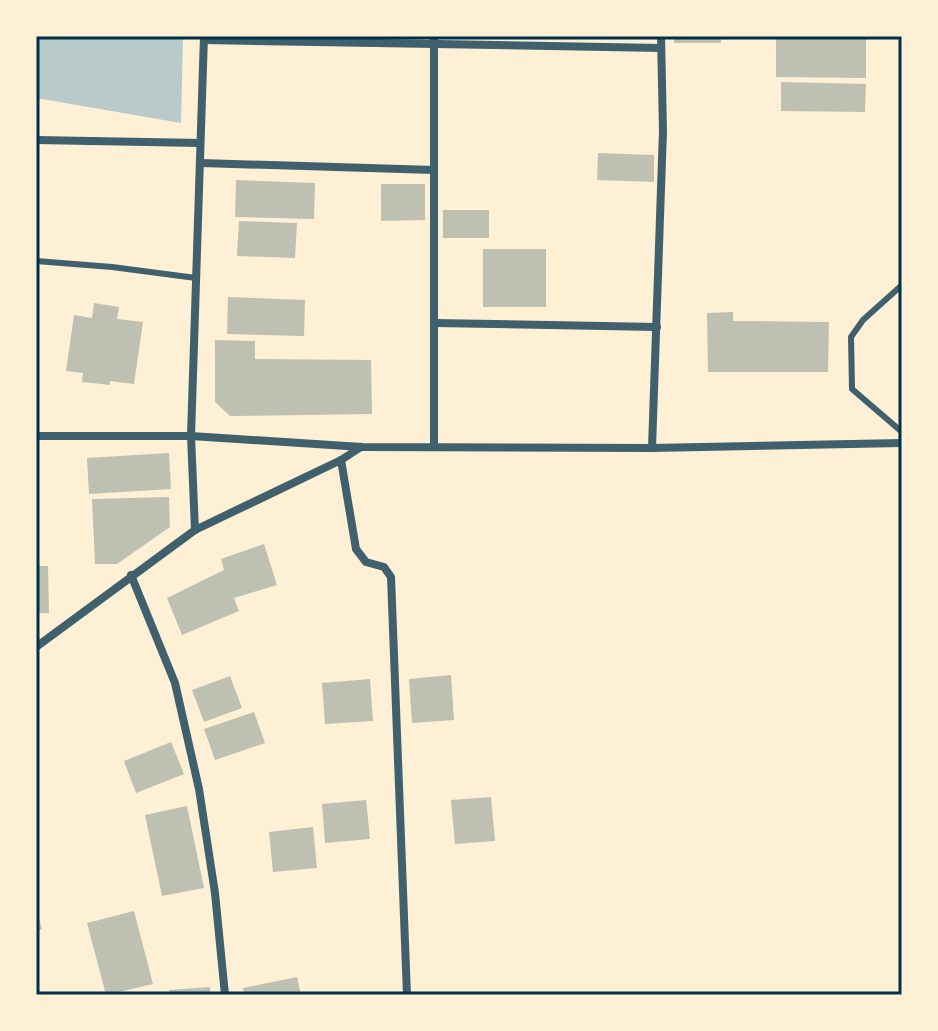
<svg xmlns="http://www.w3.org/2000/svg" width="938" height="1031" font-family="Commissioner,sans-serif">
	<rect width="100%" height="100%" fill="#fdf0d5"/>
	<path fill="#b9caca" d="M 36,36 L 183,36 L 181,123 L 36,98 Z"/>
	<g fill="#bec0b2">
		<rect x="674" y="36" width="47" height="7"/>
		<path d="M 776,36 L 866,36 L 866,78 L 776,77 Z"/>
		<path d="M 781,82 L 866,84 L 865,112 L 781,111 Z"/>
		<path d="M 598,153 L 654,155 L 654,182 L 597,180 Z"/>
		<path d="M 236,180 L 315,183 L 314,219 L 235,217 Z"/>
		<path d="M 381,184 L 425,184 L 425,220 L 381,221 Z"/>
		<rect x="443" y="210" width="46" height="28"/>
		<path d="M 239,221 L 297,223 L 295,258 L 237,256 Z"/>
		<rect x="483" y="249" width="63" height="58"/>
		<path d="M 228,297 L 305,300 L 304,336 L 227,334 Z"/>
		<path d="M 94,303 L 119,307 L 117,319 L 143,322 L 134,384 L 110,381 L 110,385 L 82,382 L 83,373 L 66,371 L 74,315 L 92,318 Z"/>
		<path d="M 733,312 L 733,321 L 829,322 L 828,372 L 708,372 L 707,313 Z"/>
		<path d="M 215,340 L 255,341 L 255,359 L 371,360 L 372,414 L 230,416 L 215,402 Z"/>
		<path d="M 169,453 L 171,489 L 89,494 L 87,458 Z"/>
		<path d="M 169,497 L 170,527 L 117,564 L 95,564 L 92,499 Z"/>
		<path d="M 264,544 L 277,585 L 234,598 L 239,611 L 182,635 L 167,598 L 224,570 L 221,559 Z"/>
		<path d="M 36,566 L 48,566 L 49,613 L 36,613 Z"/>
		<path d="M 451,675 L 454,720 L 412,723 L 409,679 Z"/>
		<path d="M 230,676 L 242,708 L 204,722 L 192,690 Z"/>
		<path d="M 370,679 L 373,721 L 325,724 L 322,683 Z"/>
		<path d="M 254,712 L 265,743 L 215,760 L 204,729 Z"/>
		<path d="M 171,742 L 184,774 L 136,793 L 124,761 Z"/>
		<path d="M 491,797 L 495,841 L 455,844 L 451,800 Z"/>
		<path d="M 366,800 L 370,839 L 325,843 L 322,804 Z"/>
		<path d="M 187,806 L 204,888 L 162,896 L 145,815 Z"/>
		<path d="M 313,827 L 317,868 L 273,872 L 269,832 Z"/>
		<path d="M 36,910 L 42,929 L 36,931 Z"/>
		<path d="M 134,911 L 153,984 L 106,995 L 87,923 Z"/>
		<path d="M 297,977 L 301,995 L 245,995 L 243,988 Z"/>
		<path d="M 210,987 L 210,995 L 170,995 L 169,990 Z"/>
	</g>
	<g fill="none" stroke-linecap="round" stroke-linejoin="round">
		<g stroke="#3f606c" stroke-width="6">
			<path d="M 36,261 L 112,267 L 196,278"/>
			<path d="M 902,285 L 863,320 L 851,337 L 852,389 L 902,432"/>
		</g>
		<g stroke="#3f606c" stroke-width="8">
			<path d="M 434,36 L 434,447"/>
			<path d="M 204,40 L 661,48"/>
			<path d="M 36,140 L 200,143"/>
			<path d="M 201,163 L 434,170"/>
			<path d="M 434,323 L 657,327"/>
			<path d="M 36,436 L 191,436 L 362,447 L 652,448 L 902,443"/>
			<path d="M 652,448 L 663,131 L 661,36"/>
			<path d="M 341,460 L 356,549 L 366,562 L 384,567 L 391,577 L 407,995"/>
			<path d="M 195,530 L 191,436 L 204,36"/>
			<path d="M 131,575 L 175,683 L 199,789 L 215,893 L 225,995"/>
			<path d="M 36,647 L 195,530 L 341,460 L 361,447"/>
		</g>
	</g>
	<rect width="938" height="1031" fill="none" stroke="#fdf0d5" stroke-width="76"/>
	<rect x="38" y="38" width="862" height="955" fill="none" stroke="#003049" stroke-width="3"/>
</svg>
